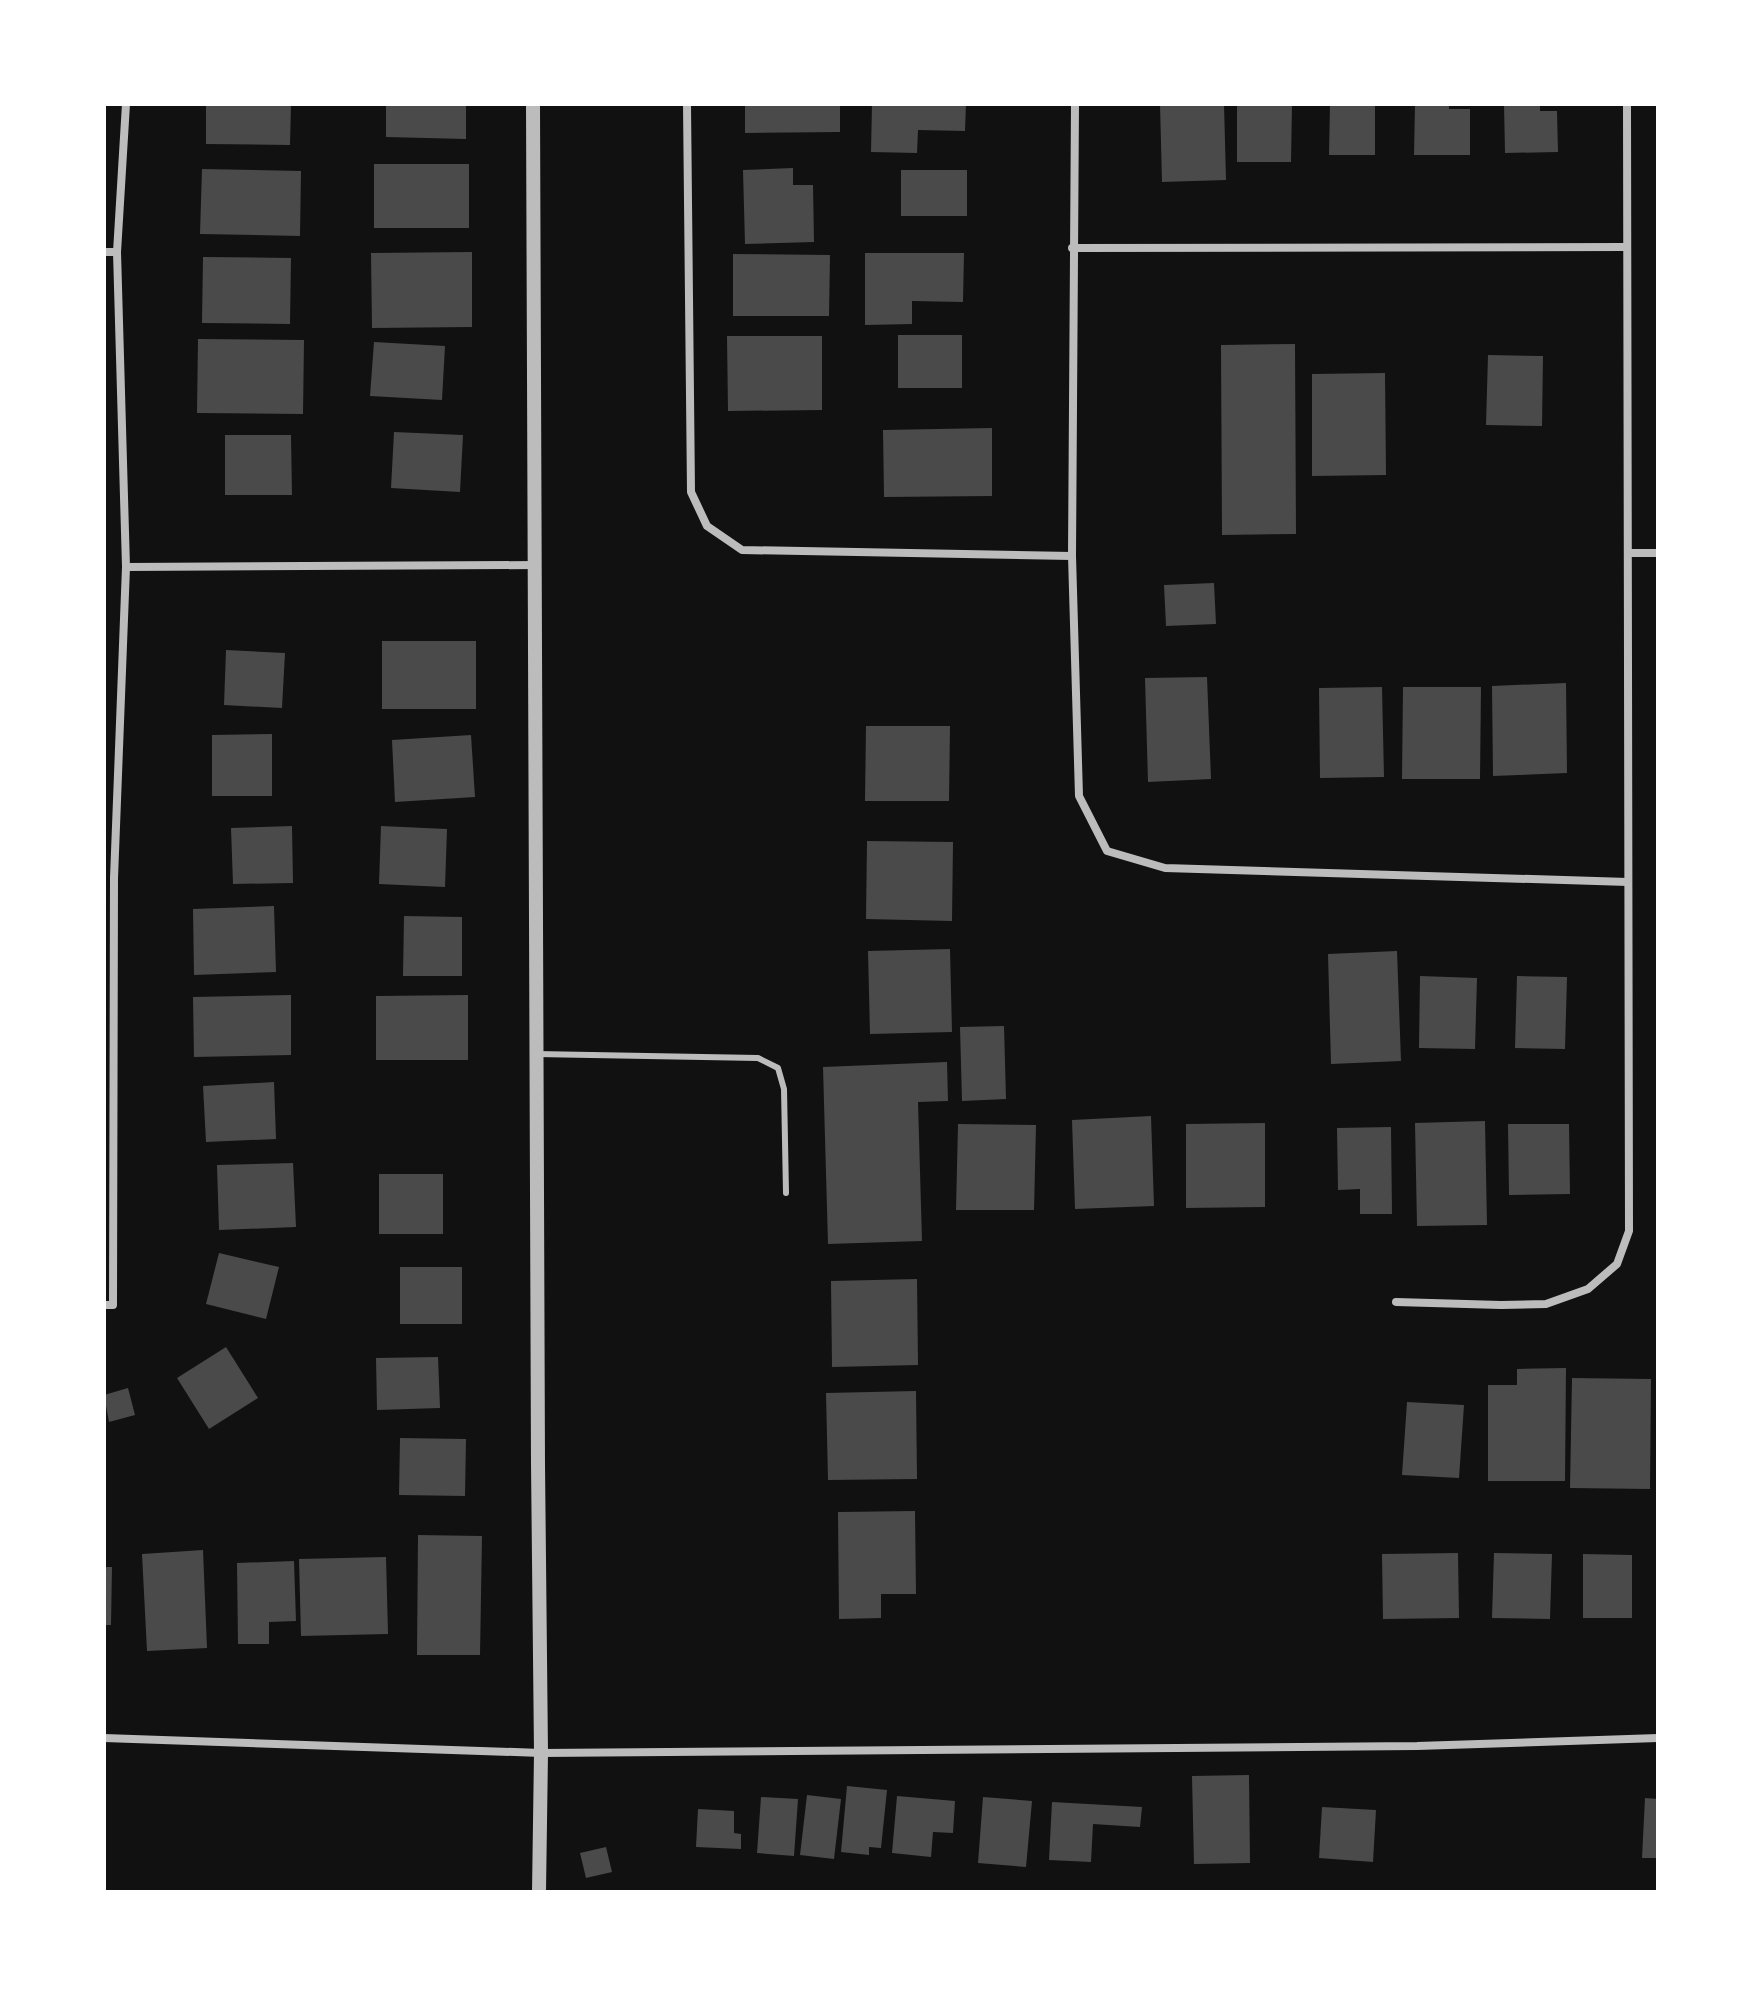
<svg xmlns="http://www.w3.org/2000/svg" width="1762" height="1996" font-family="'Golos Text',sans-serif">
	<rect width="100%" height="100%" fill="#111"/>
	<g fill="#4a4a4a">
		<path d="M 206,104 L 291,104 L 290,145 L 206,144 Z"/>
		<path d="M 386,104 L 466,104 L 466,139 L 386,137 Z"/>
		<path d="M 745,104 L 840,104 L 840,132 L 745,133 Z"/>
		<path d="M 872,104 L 966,104 L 965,131 L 918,130 L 917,153 L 871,152 Z"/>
		<path d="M 1160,104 L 1224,104 L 1226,180 L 1162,182 Z"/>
		<path d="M 1237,104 L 1292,104 L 1291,162 L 1237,162 Z"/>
		<path d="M 1330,104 L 1375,104 L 1375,155 L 1329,155 Z"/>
		<path d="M 1415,104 L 1449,104 L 1449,109 L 1470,109 L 1470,155 L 1414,155 Z"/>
		<path d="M 1504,104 L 1540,104 L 1540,111 L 1557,111 L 1558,152 L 1505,153 Z"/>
		<rect x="374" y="164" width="95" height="64"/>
		<path d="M 793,168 L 793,185 L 813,185 L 814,242 L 745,244 L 743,170 Z"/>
		<path d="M 202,169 L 301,171 L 300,236 L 200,234 Z"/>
		<rect x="901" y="170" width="66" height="46"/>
		<path d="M 472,252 L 472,327 L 372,328 L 371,253 Z"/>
		<path d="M 865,253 L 964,253 L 963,302 L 912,301 L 912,324 L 865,325 Z"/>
		<path d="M 733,254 L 830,255 L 829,316 L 733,316 Z"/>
		<path d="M 203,257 L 291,258 L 290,324 L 202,323 Z"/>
		<rect x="898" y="335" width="64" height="53"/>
		<path d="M 727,336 L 822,336 L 822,410 L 728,411 Z"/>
		<path d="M 198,339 L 304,340 L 303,414 L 197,413 Z"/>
		<path d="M 374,342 L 445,346 L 442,400 L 370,396 Z"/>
		<path d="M 1295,344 L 1296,534 L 1222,535 L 1221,345 Z"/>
		<path d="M 1488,355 L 1543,356 L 1542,426 L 1486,425 Z"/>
		<path d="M 1385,373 L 1386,475 L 1312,476 L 1312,374 Z"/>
		<path d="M 992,428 L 992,496 L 884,497 L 883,430 Z"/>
		<path d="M 394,432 L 463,435 L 460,492 L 391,488 Z"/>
		<path d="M 225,435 L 291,435 L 292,495 L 225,495 Z"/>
		<path d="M 1214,583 L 1216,624 L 1166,626 L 1164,585 Z"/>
		<rect x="382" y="641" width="94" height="68"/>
		<path d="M 226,650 L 285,653 L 282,708 L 224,705 Z"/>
		<path d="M 1207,677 L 1211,779 L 1148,782 L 1145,678 Z"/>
		<path d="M 1566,683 L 1567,773 L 1493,776 L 1492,686 Z"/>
		<path d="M 1382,687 L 1384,777 L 1320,778 L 1319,688 Z"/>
		<path d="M 1403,687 L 1481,687 L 1480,779 L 1402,779 Z"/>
		<path d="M 866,726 L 950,726 L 949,801 L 865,801 Z"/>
		<path d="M 272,734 L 272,796 L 212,796 L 212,735 Z"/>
		<path d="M 471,735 L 475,797 L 395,802 L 392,740 Z"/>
		<path d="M 292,826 L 293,883 L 233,884 L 231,828 Z"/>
		<path d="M 381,826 L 447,829 L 445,887 L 379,884 Z"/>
		<path d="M 867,841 L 953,842 L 952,921 L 866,919 Z"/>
		<path d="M 274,906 L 276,972 L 194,975 L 193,909 Z"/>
		<path d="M 404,916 L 462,917 L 462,976 L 403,976 Z"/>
		<path d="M 950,949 L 952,1032 L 870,1034 L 868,951 Z"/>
		<path d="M 1397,951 L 1401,1061 L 1331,1064 L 1328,954 Z"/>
		<path d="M 1420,976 L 1477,978 L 1475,1049 L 1419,1048 Z"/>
		<path d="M 1517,976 L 1567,977 L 1565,1049 L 1515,1048 Z"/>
		<path d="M 291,995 L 291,1055 L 194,1057 L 193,997 Z"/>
		<path d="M 468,995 L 468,1060 L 376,1060 L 376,996 Z"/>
		<path d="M 1004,1026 L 1006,1099 L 962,1101 L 960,1027 Z"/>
		<path d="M 947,1062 L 948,1101 L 918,1102 L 922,1241 L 828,1244 L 823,1067 Z"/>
		<path d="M 274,1082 L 276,1139 L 206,1142 L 203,1086 Z"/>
		<path d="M 1151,1116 L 1154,1206 L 1075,1209 L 1072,1120 Z"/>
		<path d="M 1485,1121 L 1487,1225 L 1417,1226 L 1415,1123 Z"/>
		<path d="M 1265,1123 L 1265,1207 L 1186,1208 L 1186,1124 Z"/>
		<path d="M 958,1124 L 1036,1125 L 1034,1210 L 956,1210 Z"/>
		<path d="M 1508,1124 L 1569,1124 L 1570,1194 L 1509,1195 Z"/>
		<path d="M 1391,1127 L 1392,1214 L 1360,1214 L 1360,1189 L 1338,1190 L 1337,1128 Z"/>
		<path d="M 293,1163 L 296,1227 L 219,1230 L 217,1165 Z"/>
		<rect x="379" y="1174" width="64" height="60"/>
		<path d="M 219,1253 L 279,1267 L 266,1319 L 206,1304 Z"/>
		<rect x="400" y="1267" width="62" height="57"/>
		<path d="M 917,1279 L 918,1365 L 832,1367 L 831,1281 Z"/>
		<path d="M 226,1347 L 258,1398 L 209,1429 L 177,1378 Z"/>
		<path d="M 438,1357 L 440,1408 L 377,1410 L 376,1358 Z"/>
		<path d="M 1566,1368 L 1565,1481 L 1488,1481 L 1488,1385 L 1517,1385 L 1517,1369 Z"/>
		<path d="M 1572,1378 L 1651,1379 L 1650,1489 L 1570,1488 Z"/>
		<path d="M 128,1388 L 135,1415 L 109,1422 L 104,1395 Z"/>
		<path d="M 916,1391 L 917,1479 L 828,1480 L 826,1393 Z"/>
		<path d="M 1407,1402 L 1464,1405 L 1459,1478 L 1402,1475 Z"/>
		<path d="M 400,1438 L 466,1439 L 465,1496 L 399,1495 Z"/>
		<path d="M 915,1511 L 916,1594 L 881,1594 L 881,1618 L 839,1619 L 838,1512 Z"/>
		<path d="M 418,1535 L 482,1536 L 480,1655 L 417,1655 Z"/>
		<path d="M 203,1550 L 207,1648 L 147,1651 L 142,1554 Z"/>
		<path d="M 1458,1553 L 1459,1618 L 1383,1619 L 1382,1554 Z"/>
		<path d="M 1494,1553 L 1552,1554 L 1550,1619 L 1492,1618 Z"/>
		<path d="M 1583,1554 L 1632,1555 L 1632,1618 L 1583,1618 Z"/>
		<path d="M 386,1557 L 388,1634 L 301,1636 L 299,1559 Z"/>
		<path d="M 294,1561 L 296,1621 L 269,1622 L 269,1644 L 238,1644 L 237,1563 Z"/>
		<path d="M 104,1567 L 112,1567 L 111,1625 L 104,1625 Z"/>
		<path d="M 1249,1775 L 1250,1863 L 1194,1864 L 1192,1776 Z"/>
		<path d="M 847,1786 L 887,1790 L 881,1848 L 869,1847 L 869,1855 L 841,1852 Z"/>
		<path d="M 807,1795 L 841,1799 L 834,1859 L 800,1855 Z"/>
		<path d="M 897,1796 L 955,1801 L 953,1833 L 933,1832 L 931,1857 L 892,1853 Z"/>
		<path d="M 761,1797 L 798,1799 L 794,1856 L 757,1853 Z"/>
		<path d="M 983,1797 L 1032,1801 L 1026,1867 L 978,1863 Z"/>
		<path d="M 1645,1798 L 1658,1799 L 1658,1858 L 1642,1858 Z"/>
		<path d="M 1052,1802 L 1142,1807 L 1140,1827 L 1093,1824 L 1091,1862 L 1049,1860 Z"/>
		<path d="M 1322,1807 L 1376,1810 L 1373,1862 L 1319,1858 Z"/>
		<path d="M 698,1809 L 734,1811 L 734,1833 L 741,1834 L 741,1849 L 696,1847 Z"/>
		<path d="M 606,1847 L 612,1872 L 586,1878 L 580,1853 Z"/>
	</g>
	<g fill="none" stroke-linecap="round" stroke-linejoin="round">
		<path stroke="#bcbcbc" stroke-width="6" d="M 536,1054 L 758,1058 L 778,1068 L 784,1089 L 786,1193"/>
		<g stroke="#bcbcbc" stroke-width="8">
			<path d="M 687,104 L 691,492 L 707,526 L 742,550 L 1072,556"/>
			<path d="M 1075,104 L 1072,556 L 1079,796 L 1107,851 L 1165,868 L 1628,882"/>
			<path d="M 1072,248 L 1626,247"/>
			<path d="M 104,252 L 117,252"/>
			<path d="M 1628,553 L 1658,553"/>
			<path d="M 126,567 L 535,565"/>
			<path d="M 1396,1302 L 1501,1305 L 1546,1304 L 1588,1289 L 1617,1264 L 1629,1231 L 1627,104"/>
			<path d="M 104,1305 L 113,1305 L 114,878 L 126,567 L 117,252 L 126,104"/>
			<path d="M 104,1738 L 541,1753 L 1417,1746 L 1658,1738"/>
		</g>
		<path stroke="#bcbcbc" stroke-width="14" d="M 533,104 L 538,1464 L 541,1753 L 539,1892"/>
	</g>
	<rect width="1762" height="1996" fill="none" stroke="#ffffff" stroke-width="212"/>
</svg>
